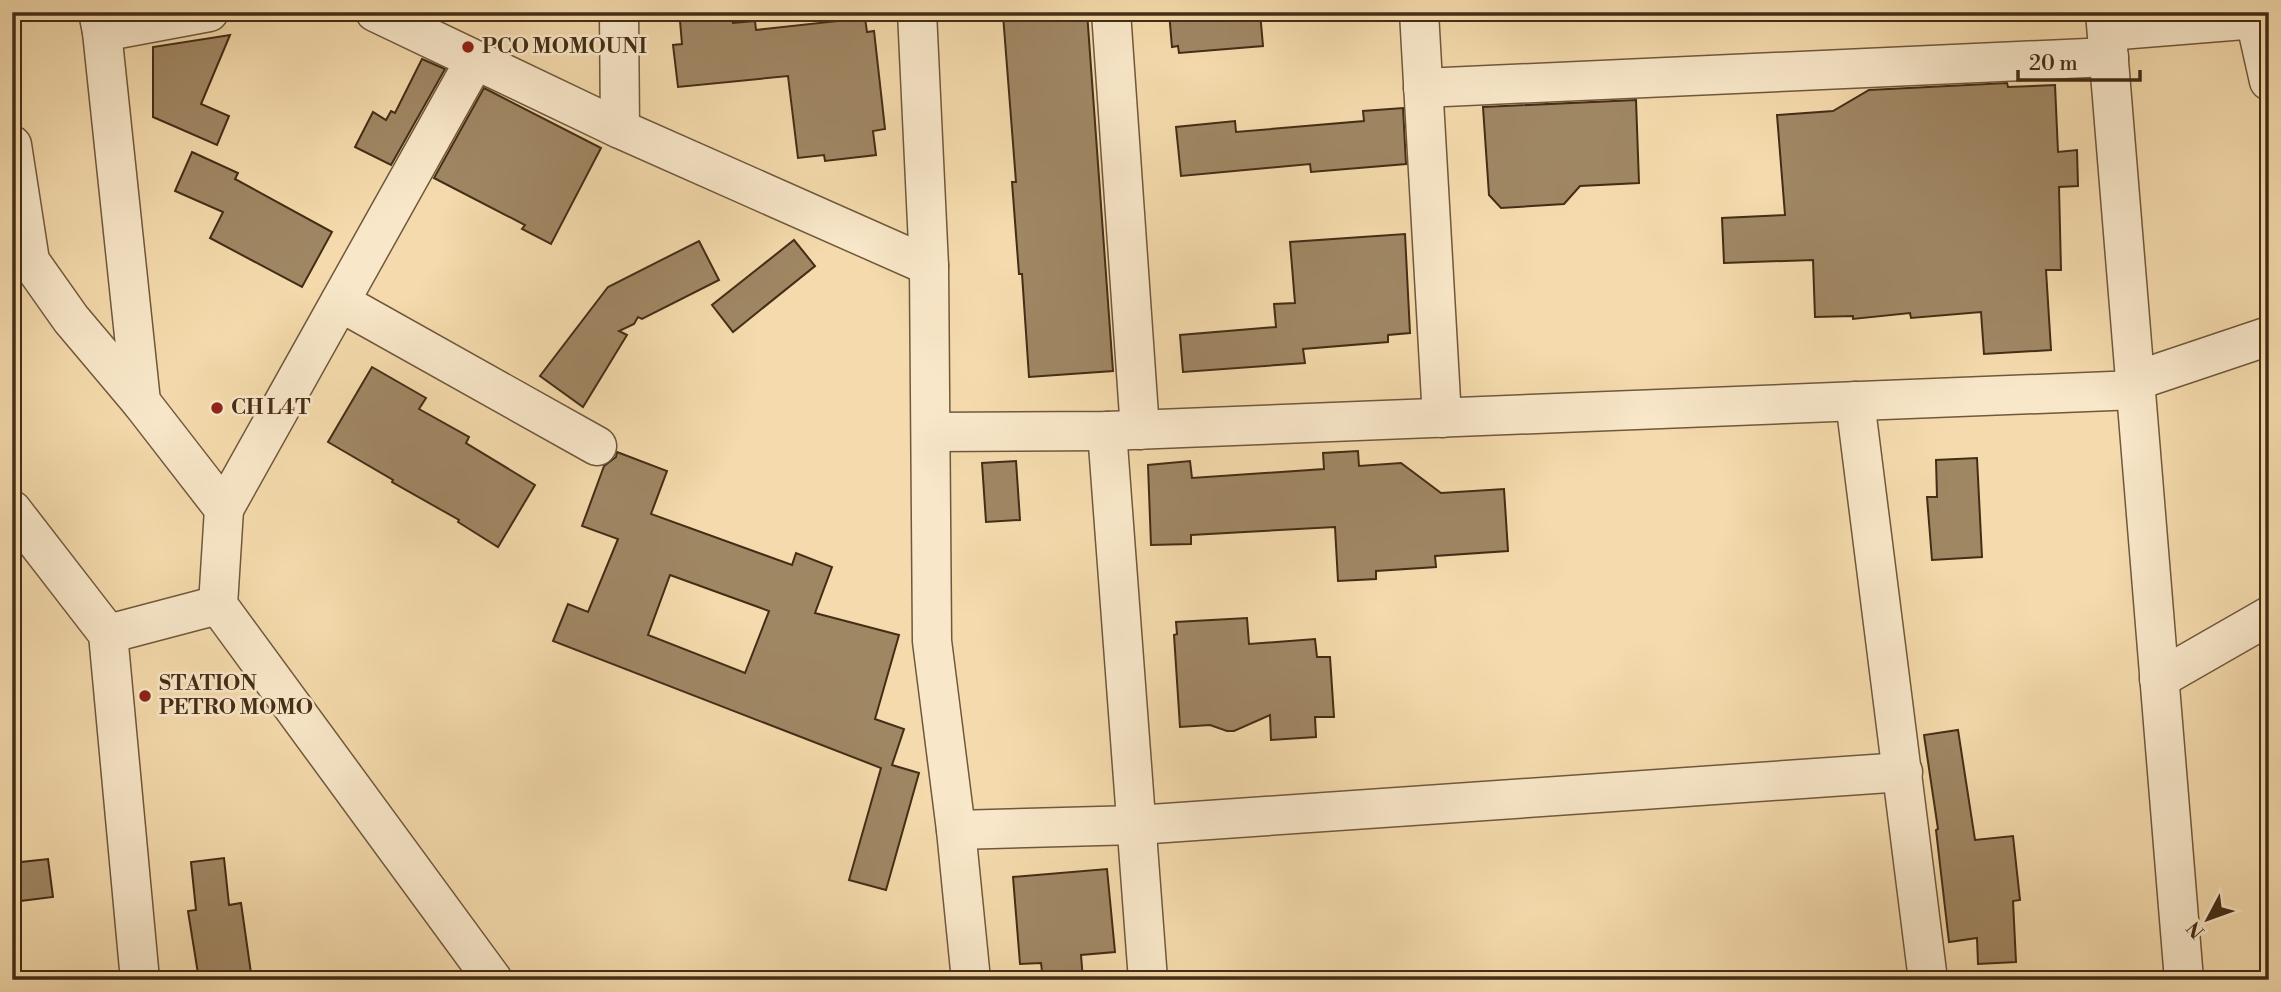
<svg xmlns="http://www.w3.org/2000/svg" width="2281" height="992" font-family="'Libre Bodoni',serif">
	<rect width="100%" height="100%" fill="#f4daac"/>
	<filter id="stains"><feTurbulence type="fractalNoise" baseFrequency=".00286" numOctaves="4"/><feColorMatrix values="0 0 0 0 .2 0 0 0 0 .09 0 0 0 0 .02 0 0 0 .5 -.17"/></filter>
	<radialGradient id="worn" r=".72"><stop offset=".6" stop-color="#630" stop-opacity="0"/><stop offset="1" stop-color="#630" stop-opacity=".3"/></radialGradient>
	<g fill="#a08764" stroke="#442d16" stroke-width="2" fill-rule="evenodd">
		<path d="M 1050,12 L 1087,12 L 1113,371 L 1029,377 L 1022,274 L 1019,274 L 1012,182 L 1016,182 L 1003,15 Z"/>
		<path d="M 1169,12 L 1260,12 L 1263,46 L 1179,53 L 1178,46 L 1172,47 Z"/>
		<path d="M 732,16 L 733,23 L 755,21 L 756,30 L 865,18 L 867,32 L 874,31 L 885,129 L 873,131 L 876,155 L 825,161 L 824,155 L 798,158 L 788,76 L 678,87 L 673,45 L 682,44 L 680,21 Z"/>
		<path d="M 230,35 L 201,104 L 229,116 L 217,145 L 153,117 L 153,47 Z"/>
		<path d="M 422,59 L 445,69 L 391,165 L 355,147 L 373,112 L 386,120 L 391,111 L 395,113 Z"/>
		<path d="M 2007,83 L 2008,87 L 2055,85 L 2058,152 L 2077,150 L 2078,186 L 2059,187 L 2061,270 L 2046,270 L 2051,350 L 1984,354 L 1981,312 L 1911,318 L 1910,313 L 1853,319 L 1853,316 L 1815,317 L 1813,260 L 1724,263 L 1722,218 L 1785,215 L 1777,115 L 1833,111 L 1869,90 Z"/>
		<path d="M 484,88 L 601,148 L 551,244 L 522,229 L 525,225 L 434,178 Z"/>
		<path d="M 1636,100 L 1639,183 L 1580,186 L 1564,204 L 1501,208 L 1489,195 L 1483,107 Z"/>
		<path d="M 1403,108 L 1406,164 L 1311,172 L 1310,164 L 1181,176 L 1176,127 L 1235,121 L 1236,132 L 1364,121 L 1363,111 Z"/>
		<path d="M 192,152 L 238,173 L 235,179 L 332,232 L 302,287 L 210,238 L 223,212 L 175,191 Z"/>
		<path d="M 1405,234 L 1410,333 L 1388,335 L 1388,342 L 1303,349 L 1305,363 L 1183,372 L 1180,335 L 1276,327 L 1274,304 L 1295,303 L 1290,242 Z"/>
		<path d="M 794,240 L 815,266 L 733,332 L 712,305 Z"/>
		<path d="M 699,241 L 719,280 L 642,319 L 638,317 L 634,324 L 619,331 L 627,335 L 583,407 L 540,376 L 608,287 Z"/>
		<path d="M 372,367 L 426,398 L 419,409 L 469,437 L 466,443 L 535,485 L 498,547 L 458,522 L 459,520 L 392,482 L 393,480 L 328,442 Z"/>
		<path d="M 1358,451 L 1359,466 L 1401,463 L 1441,493 L 1504,489 L 1508,551 L 1435,556 L 1436,567 L 1376,571 L 1376,579 L 1338,581 L 1335,527 L 1191,535 L 1191,544 L 1151,545 L 1148,465 L 1190,461 L 1192,478 L 1324,469 L 1323,453 Z"/>
		<path d="M 617,452 L 667,471 L 651,514 L 792,565 L 796,553 L 832,567 L 815,613 L 899,635 L 875,719 L 904,729 L 892,765 L 919,773 L 886,890 L 849,880 L 881,768 L 553,641 L 568,604 L 588,612 L 618,539 L 582,526 L 604,466 L 616,457 ZM 670,575 L 769,611 L 745,673 L 648,635 Z"/>
		<path d="M 1977,458 L 1982,557 L 1932,560 L 1927,497 L 1937,497 L 1936,460 Z"/>
		<path d="M 1016,461 L 1020,520 L 986,522 L 982,463 Z"/>
		<path d="M 1247,618 L 1249,644 L 1315,639 L 1317,657 L 1330,657 L 1334,717 L 1315,717 L 1316,737 L 1271,740 L 1270,715 L 1234,731 L 1227,731 L 1210,725 L 1180,727 L 1174,635 L 1177,634 L 1176,622 Z"/>
		<path d="M 1958,730 L 1975,840 L 2013,836 L 2020,900 L 2013,901 L 2016,962 L 1978,964 L 1977,938 L 1949,942 L 1936,830 L 1938,829 L 1924,735 Z"/>
		<path d="M 224,858 L 229,905 L 241,903 L 252,980 L 199,980 L 188,911 L 196,910 L 191,862 Z"/>
		<path d="M 48,859 L 53,897 L 12,902 L 12,863 Z"/>
		<path d="M 1107,869 L 1115,952 L 1081,955 L 1083,980 L 1043,980 L 1041,963 L 1020,964 L 1013,877 Z"/>
	</g>
	<g fill="none" stroke-linecap="round" stroke-linejoin="round">
		<g stroke="#70583c" stroke-width="41">
			<g id="minor">
				<path d="M 98,12 L 102,32 L 141,402"/>
				<path d="M 375,12 L 620,129 L 929,266"/>
				<path d="M 619,12 L 620,129"/>
				<path d="M 917,12 L 929,266 L 932,641 L 956,830 L 971,980"/>
				<path d="M 1111,12 L 1140,430"/>
				<path d="M 1419,12 L 1442,418"/>
				<path d="M 2105,12 L 2184,980"/>
				<path d="M 2255,19 L 2269,81"/>
				<path d="M 2107,31 L 2269,18"/>
				<path d="M 102,32 L 209,12"/>
				<path d="M 1423,88 L 2109,57"/>
				<path d="M 12,145 L 30,261 L 71,319 L 141,402 L 224,509 L 218,605 L 493,980"/>
				<path d="M 340,302 L 597,446"/>
				<path d="M 2135,381 L 2269,336"/>
				<path d="M 1855,401 L 1928,980"/>
				<path d="M 1107,431 L 1148,980"/>
				<path d="M 932,432 L 1107,431 L 2136,390"/>
				<path d="M 224,509 L 475,60"/>
				<path d="M 12,510 L 108,634 L 140,980"/>
				<path d="M 108,634 L 218,605"/>
				<path d="M 2159,679 L 2269,616"/>
				<path d="M 956,830 L 1137,825 L 1903,772"/>
			</g>
		</g>
		<use href="#minor" stroke="#f8e7c9" stroke-width="38"/>
	</g>
	<g fill="#8f2418" stroke="#f8e7c9" stroke-width="2.5">
		<circle cx="468" cy="47" r="7"/>
		<circle cx="217" cy="408" r="7"/>
		<circle cx="145" cy="696" r="7"/>
	</g>
	<g text-anchor="middle" dominant-baseline="central" stroke-width="5" stroke-linejoin="round" paint-order="stroke">
		<g font-size="21" font-weight="bold" fill="#442d16" stroke="#f8e7c9" text-anchor="start">
			<text x="482" y="47">PCO MOMOUNI</text>
			<text x="231" y="408">CH L4T</text>
			<text x="159" y="684">STATION<tspan x="159" dy="24">PETRO MOMO</tspan></text>
		</g>
	</g>
	<rect width="2281" height="992" fill="none" stroke="#f4daac" stroke-width="42"/>
	<rect x="14" y="14" width="2253" height="964" fill="none" stroke="#442d16" stroke-width="3.5"/>
	<rect x="21" y="21" width="2239" height="950" fill="none" stroke="#442d16" stroke-width="2"/>
	<g transform="translate(2208 919) rotate(229)" stroke="#f8e7c9" stroke-width="5" paint-order="stroke">
	<path d="M0-5L12 26L0 18L-12 26Z" fill="#442d16"/>
	<text y="-10" font-size="19" font-weight="bold" text-anchor="middle" fill="#442d16">N</text>
	</g>
	<path d="M2018 70v10h122v-10" fill="none" stroke="#442d16" stroke-width="3.5"/>
	<text x="2029" y="70" font-size="21" fill="#442d16" stroke="#f8e7c9" stroke-width="5" paint-order="stroke">20 m</text>
	<rect width="100%" height="100%" filter="url(#stains)"/>
	<rect width="100%" height="100%" fill="url(#worn)"/>
</svg>
